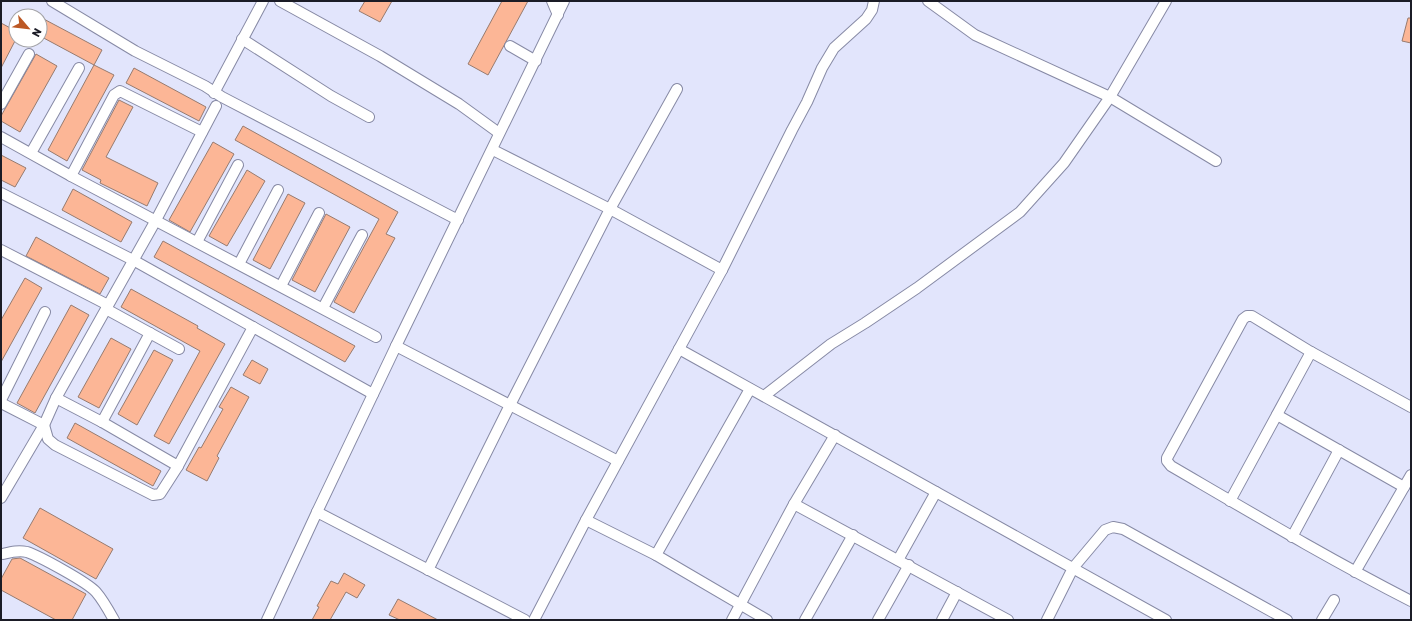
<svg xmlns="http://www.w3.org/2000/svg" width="1412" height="621" font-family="Rubik,sans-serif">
	<rect width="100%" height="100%" fill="#e2e5fc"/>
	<g fill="#fcb696" stroke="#977b6f">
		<path d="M 365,1 L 392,1 L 380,22 L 359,11 Z"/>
		<path d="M 502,1 L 528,1 L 488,75 L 468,64 Z"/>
		<path d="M 40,17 L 102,50 L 94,65 L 40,36 Z"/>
		<path d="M 1408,18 L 1411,18 L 1411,43 L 1402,41 Z"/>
		<path d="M 1,23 L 16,31 L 16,39 L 1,68 Z"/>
		<path d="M 36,54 L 57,66 L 20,132 L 1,121 L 1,116 Z"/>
		<path d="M 94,65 L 114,75 L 67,161 L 48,150 Z"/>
		<path d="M 134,68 L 206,107 L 199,121 L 126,83 Z"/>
		<path d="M 119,100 L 133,107 L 106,157 L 158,183 L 147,206 L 100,183 L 101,180 L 82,170 Z"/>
		<path d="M 243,126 L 398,212 L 386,234 L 395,238 L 354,313 L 334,302 L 379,219 L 235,140 Z"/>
		<path d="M 213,142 L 234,154 L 190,232 L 169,220 Z"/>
		<path d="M 1,155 L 26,168 L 15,187 L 1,180 Z"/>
		<path d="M 247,170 L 265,181 L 227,246 L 209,236 Z"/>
		<path d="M 73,189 L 132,222 L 121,242 L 62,210 Z"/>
		<path d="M 288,194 L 305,203 L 270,269 L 253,260 Z"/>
		<path d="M 326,214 L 350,227 L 315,292 L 292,280 Z"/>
		<path d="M 36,237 L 109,278 L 100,294 L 26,256 Z"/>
		<path d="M 163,241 L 355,346 L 345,362 L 154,257 Z"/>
		<path d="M 25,278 L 42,288 L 1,362 L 1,320 Z"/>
		<path d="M 131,289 L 198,326 L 197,328 L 225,344 L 169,444 L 154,436 L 200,351 L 121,307 Z"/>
		<path d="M 71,305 L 89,315 L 35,413 L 17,403 Z"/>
		<path d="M 111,338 L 131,349 L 99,408 L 78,397 Z"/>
		<path d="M 154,350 L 173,360 L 137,425 L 118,414 Z"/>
		<path d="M 252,360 L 268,369 L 260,384 L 243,375 Z"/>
		<path d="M 231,387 L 249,397 L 217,456 L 219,458 L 207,481 L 186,470 L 199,447 L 201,448 L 223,409 L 219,407 Z"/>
		<path d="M 75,423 L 161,471 L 153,486 L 67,438 Z"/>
		<path d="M 40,508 L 113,549 L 96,579 L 23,538 Z"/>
		<path d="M 20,558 L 86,594 L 72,620 L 56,620 L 1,590 L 1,579 L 12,559 Z"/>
		<path d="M 344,573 L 365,585 L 357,598 L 346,592 L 330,620 L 312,620 L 319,607 L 317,606 L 331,581 L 338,584 Z"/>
		<path d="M 398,599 L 438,620 L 400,620 L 389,615 Z"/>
	</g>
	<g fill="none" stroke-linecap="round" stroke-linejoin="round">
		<g stroke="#878aa5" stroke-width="12">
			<g id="minor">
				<path d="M 52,1 L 135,51 L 205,86 L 222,97 L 458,220"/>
				<path d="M 280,1 L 380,56 L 459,104 L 499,133"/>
				<path d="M 552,1 L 558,15"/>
				<path d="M 928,1 L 975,35 L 1110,97 L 1216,161"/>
				<path d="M 242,39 L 331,96 L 369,117"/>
				<path d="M 510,46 L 536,61"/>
				<path d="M 214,93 L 263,1"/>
				<path d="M 1,104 L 29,54"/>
				<path d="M 1,137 L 71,176 L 376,337"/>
				<path d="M 493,150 L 610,209 L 722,270"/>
				<path d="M 31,153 L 79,68"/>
				<path d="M 71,176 L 114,95 L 120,91 L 202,132"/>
				<path d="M 1,193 L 133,260 L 373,394"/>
				<path d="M 197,242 L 238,165"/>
				<path d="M 1,250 L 108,305"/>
				<path d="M 239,264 L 278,190"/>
				<path d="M 281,286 L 319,213"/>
				<path d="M 323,308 L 362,235"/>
				<path d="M 106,309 L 179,349"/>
				<path d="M 396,346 L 564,1"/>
				<path d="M 679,349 L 1166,620"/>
				<path d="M 764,396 L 831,344 L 865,323 L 917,288 L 1020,212 L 1064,163 L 1110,97 L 1166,1"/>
				<path d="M 56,398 L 102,422 L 178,466 L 253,327"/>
				<path d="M 1,400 L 45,312"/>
				<path d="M 1,403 L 44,425 L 48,439 L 55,445 L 153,495 L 160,494 L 162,491 L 178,466"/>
				<path d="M 1411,407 L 1311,352 L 1252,316 L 1247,316 L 1243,319 L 1167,458 L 1167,461 L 1171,466 C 1250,512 1329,559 1411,601"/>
				<path d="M 1277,415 L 1404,487"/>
				<path d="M 102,422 L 150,333"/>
				<path d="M 1,498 L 44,425 L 56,398 L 156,220 L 216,106"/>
				<path d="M 1230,501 L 1311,352"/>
				<path d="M 794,504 L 1008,620"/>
				<path d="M 317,512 L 396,346 L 618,461"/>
				<path d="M 586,520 L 656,555 L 767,620"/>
				<path d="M 1292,537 L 1339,450"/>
				<path d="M 3,554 C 11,552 18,550 27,552 C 39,556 87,582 96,592 C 103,600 109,611 114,620"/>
				<path d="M 656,555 L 750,389"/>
				<path d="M 898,560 L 936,492"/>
				<path d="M 428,570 L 510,405 L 610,209 L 677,89"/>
				<path d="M 1355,572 L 1411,475"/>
				<path d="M 267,620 L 317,512 L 525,620"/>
				<path d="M 534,620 L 586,520 L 722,270 L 792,130 L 807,102 L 822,68 L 834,48 L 866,19 L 872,10 L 874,1"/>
				<path d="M 732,620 L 794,504 L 835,435"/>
				<path d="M 805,620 L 853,535"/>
				<path d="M 878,620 L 909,565"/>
				<path d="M 942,620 L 957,592"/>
				<path d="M 1047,620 L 1073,568 L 1105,530 L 1113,527 L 1123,529 L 1287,620"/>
				<path d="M 1322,620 L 1334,600"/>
			</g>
		</g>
		<use href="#minor" stroke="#fff" stroke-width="10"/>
	</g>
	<rect width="1412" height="621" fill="none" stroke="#1b1c26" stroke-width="4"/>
	<g transform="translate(28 28) rotate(118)"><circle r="19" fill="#ffffff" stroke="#a4a4a8"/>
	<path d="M0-3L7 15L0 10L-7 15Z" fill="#bc5824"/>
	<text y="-6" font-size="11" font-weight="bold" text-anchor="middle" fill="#1b1c26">N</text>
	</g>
</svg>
